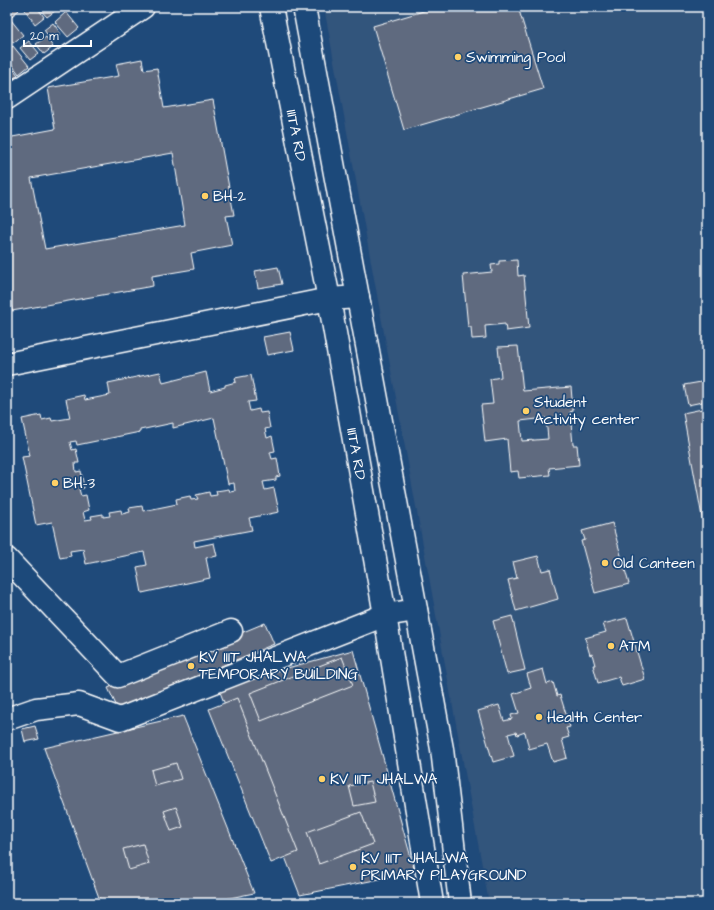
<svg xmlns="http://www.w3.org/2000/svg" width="714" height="910" font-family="'Architects Daughter',sans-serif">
	<rect width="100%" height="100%" fill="#1f4a7a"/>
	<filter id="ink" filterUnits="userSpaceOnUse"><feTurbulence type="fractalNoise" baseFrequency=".025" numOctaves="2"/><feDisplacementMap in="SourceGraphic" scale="8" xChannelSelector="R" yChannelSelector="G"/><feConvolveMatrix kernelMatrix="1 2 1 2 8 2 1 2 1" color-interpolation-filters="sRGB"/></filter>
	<g filter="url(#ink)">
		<path fill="#32547c" d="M 324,7 L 707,7 L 707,903 L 489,903 Z"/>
		<g fill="#5f6b7f" stroke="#fff" fill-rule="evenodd">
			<path d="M 7,7 L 17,7 L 19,10 L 7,20 Z"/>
			<path d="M 23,7 L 37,7 L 44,17 L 35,24 Z"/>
			<path d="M 38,7 L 59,7 L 59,8 L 47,17 Z"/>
			<path d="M 437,7 L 518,7 L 543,89 L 404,130 L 373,26 Z"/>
			<path d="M 66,12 L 79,28 L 68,37 L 55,22 Z"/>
			<path d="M 11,20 L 23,35 L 13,43 L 7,36 L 7,23 Z"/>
			<path d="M 53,23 L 61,34 L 52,41 L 44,30 Z"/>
			<path d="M 46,37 L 53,47 L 44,54 L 36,44 Z"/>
			<path d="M 29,41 L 39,53 L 30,60 L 20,48 Z"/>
			<path d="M 13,46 L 29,66 L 19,74 L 7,58 L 7,51 Z"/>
			<path d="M 142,59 L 144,70 L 157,68 L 164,108 L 213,100 L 234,215 L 226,216 L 232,245 L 191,253 L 194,269 L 152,276 L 153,286 L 12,311 L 7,283 L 7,138 L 55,129 L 48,88 L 119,76 L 116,64 ZM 173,153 L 185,225 L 45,249 L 31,178 Z"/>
			<path d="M 7,61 L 18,75 L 7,83 Z"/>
			<path d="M 517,260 L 518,276 L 524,275 L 529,328 L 506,331 L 505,324 L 485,326 L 486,338 L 472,339 L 471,327 L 468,327 L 463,275 L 492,272 L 491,265 L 499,264 L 499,261 Z"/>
			<path d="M 278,267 L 282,284 L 258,288 L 255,271 Z"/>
			<path d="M 290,332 L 294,350 L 267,355 L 263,337 Z"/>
			<path d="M 518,346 L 523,391 L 571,387 L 573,411 L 570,412 L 573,445 L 577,445 L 579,465 L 549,468 L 550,475 L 519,478 L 518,471 L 510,472 L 507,439 L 485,442 L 481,405 L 493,404 L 490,379 L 501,377 L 498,347 ZM 546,418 L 548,439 L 522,441 L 520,421 Z"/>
			<path d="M 160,372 L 163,383 L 206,372 L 210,391 L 225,387 L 225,385 L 236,382 L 235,378 L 251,375 L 256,401 L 248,402 L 250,411 L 259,409 L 260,413 L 267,412 L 270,428 L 265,429 L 267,438 L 272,436 L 275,451 L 270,452 L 272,459 L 277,458 L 280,476 L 276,477 L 276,480 L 263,482 L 265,490 L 274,488 L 279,512 L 249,518 L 252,530 L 194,541 L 195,547 L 214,543 L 217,556 L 206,558 L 210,578 L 142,593 L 137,567 L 147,565 L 144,552 L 86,564 L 83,549 L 70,551 L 71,556 L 60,558 L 52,522 L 36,525 L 22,457 L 30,456 L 22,419 L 41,415 L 42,420 L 51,418 L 52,421 L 70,418 L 66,399 L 84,395 L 85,400 L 110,395 L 108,383 ZM 214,418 L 228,484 L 234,483 L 235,491 L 230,492 L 229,489 L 216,491 L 217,495 L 210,496 L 209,492 L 196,495 L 198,499 L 191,500 L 190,496 L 176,499 L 177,504 L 143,511 L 142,506 L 129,508 L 130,512 L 122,514 L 121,510 L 109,512 L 110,516 L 103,517 L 103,514 L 91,516 L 92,519 L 85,520 L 83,512 L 89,510 L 86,495 L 81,496 L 79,489 L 84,488 L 81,471 L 76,472 L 75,463 L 79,463 L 76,449 L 72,450 L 70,442 L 76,441 L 77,445 L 140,432 L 140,430 L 173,423 L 173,428 Z"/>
			<path d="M 707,381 L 707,401 L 688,405 L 684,385 Z"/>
			<path d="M 707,408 L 707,532 L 705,533 L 683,413 Z"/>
			<path d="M 612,523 L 629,584 L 595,593 L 581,541 L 585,540 L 582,531 Z"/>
			<path d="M 538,556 L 542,571 L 550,569 L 558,599 L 516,611 L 508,580 L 517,578 L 513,562 Z"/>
			<path d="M 512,616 L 525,670 L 507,674 L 493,621 Z"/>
			<path d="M 627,618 L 645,679 L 622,686 L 619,677 L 598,683 L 593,665 L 595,665 L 592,654 L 590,655 L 585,638 L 606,632 L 603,624 Z"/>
			<path d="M 265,623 L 274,644 L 118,709 L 108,688 Z"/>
			<path d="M 353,650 L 415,872 L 300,895 L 218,687 Z"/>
			<path d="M 342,657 L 353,685 L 261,721 L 250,693 Z"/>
			<path d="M 543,669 L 547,684 L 553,682 L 557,696 L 560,695 L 570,727 L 566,728 L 569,737 L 562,739 L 567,758 L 553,762 L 547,744 L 529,749 L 525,732 L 517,735 L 516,732 L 508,734 L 514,756 L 493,762 L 478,711 L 499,705 L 504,721 L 512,719 L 511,715 L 519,713 L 513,694 L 531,688 L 527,674 Z"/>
			<path d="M 237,698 L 298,852 L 271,863 L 209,709 Z"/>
			<path d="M 183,716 L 254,893 L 206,903 L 101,903 L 44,748 Z"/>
			<path d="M 35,726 L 39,739 L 25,742 L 22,729 Z"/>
			<path d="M 176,763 L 181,779 L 155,786 L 151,770 Z"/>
			<path d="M 370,782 L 375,802 L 354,806 L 349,786 Z"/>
			<path d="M 176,807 L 183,827 L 171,831 L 164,811 Z"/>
			<path d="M 361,812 L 373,844 L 319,864 L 307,832 Z"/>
			<path d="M 143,844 L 149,864 L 129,870 L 123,849 Z"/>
		</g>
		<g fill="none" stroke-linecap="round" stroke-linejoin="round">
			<g stroke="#fff" stroke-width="25">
				<g id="minor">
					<path d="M 7,98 L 143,7"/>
					<path d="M 7,364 L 329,299 L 358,297"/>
					<path d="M 7,559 L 118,676 L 231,631"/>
					<path d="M 7,719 L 36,709 L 79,704 L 120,719 L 385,615 L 416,610"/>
				</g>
			</g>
			<g stroke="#fff" stroke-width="25">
				<g id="major">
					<path id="s1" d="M 271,7 L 329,299 L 385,615 L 432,903"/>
					<path d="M 304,7 L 442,749 L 460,903"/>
				</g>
			</g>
			<use href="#minor" stroke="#1f4a7a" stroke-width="22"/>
			<use href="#major" stroke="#1f4a7a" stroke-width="22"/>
		</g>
	</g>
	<g fill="#ffd166" stroke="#1f4a7a" stroke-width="1.5">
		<circle cx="458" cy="57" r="4"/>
		<circle cx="205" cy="196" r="4"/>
		<circle cx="526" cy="411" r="4"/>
		<circle cx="55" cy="483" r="4"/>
		<circle cx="605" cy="563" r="4"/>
		<circle cx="611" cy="646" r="4"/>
		<circle cx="191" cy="666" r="4"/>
		<circle cx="539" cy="717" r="4"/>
		<circle cx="322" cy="779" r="4"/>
		<circle cx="353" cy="867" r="4"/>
	</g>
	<g text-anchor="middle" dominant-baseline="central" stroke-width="3.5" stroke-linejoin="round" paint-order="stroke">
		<g font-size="15" fill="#fff" stroke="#1f4a7a" text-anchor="start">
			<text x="466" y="57">Swimming Pool</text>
			<text x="213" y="196">BH-2</text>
			<text x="534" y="402">Student<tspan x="534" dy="17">Activity center</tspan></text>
			<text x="63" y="483">BH-3</text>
			<text x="613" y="563">Old Canteen</text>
			<text x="619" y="646">ATM</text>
			<text x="199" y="657">KV IIIT JHALWA<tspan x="199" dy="17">TEMPORARY BUILDING</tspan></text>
			<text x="547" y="717">Health Center</text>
			<text x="330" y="779">KV IIIT JHALWA</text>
			<text x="361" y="858">KV IIIT JHALWA<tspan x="361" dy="17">PRIMARY PLAYGROUND</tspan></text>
		</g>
		<g font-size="15" fill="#fff" stroke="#1f4a7a">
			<text stroke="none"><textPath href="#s1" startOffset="131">IIITA RD</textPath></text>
			<text stroke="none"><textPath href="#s1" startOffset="455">IIITA RD</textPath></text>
		</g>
	</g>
	<rect width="714" height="910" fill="none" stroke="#1f4a7a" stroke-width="24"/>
	<rect x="12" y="12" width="690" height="886" fill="none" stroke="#fff" stroke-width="1.5" filter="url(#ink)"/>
	<path d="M24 40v6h67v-6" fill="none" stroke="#ffffff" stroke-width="2"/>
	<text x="30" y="40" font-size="12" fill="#ffffff" stroke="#1f4a7a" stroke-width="3" paint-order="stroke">20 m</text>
</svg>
